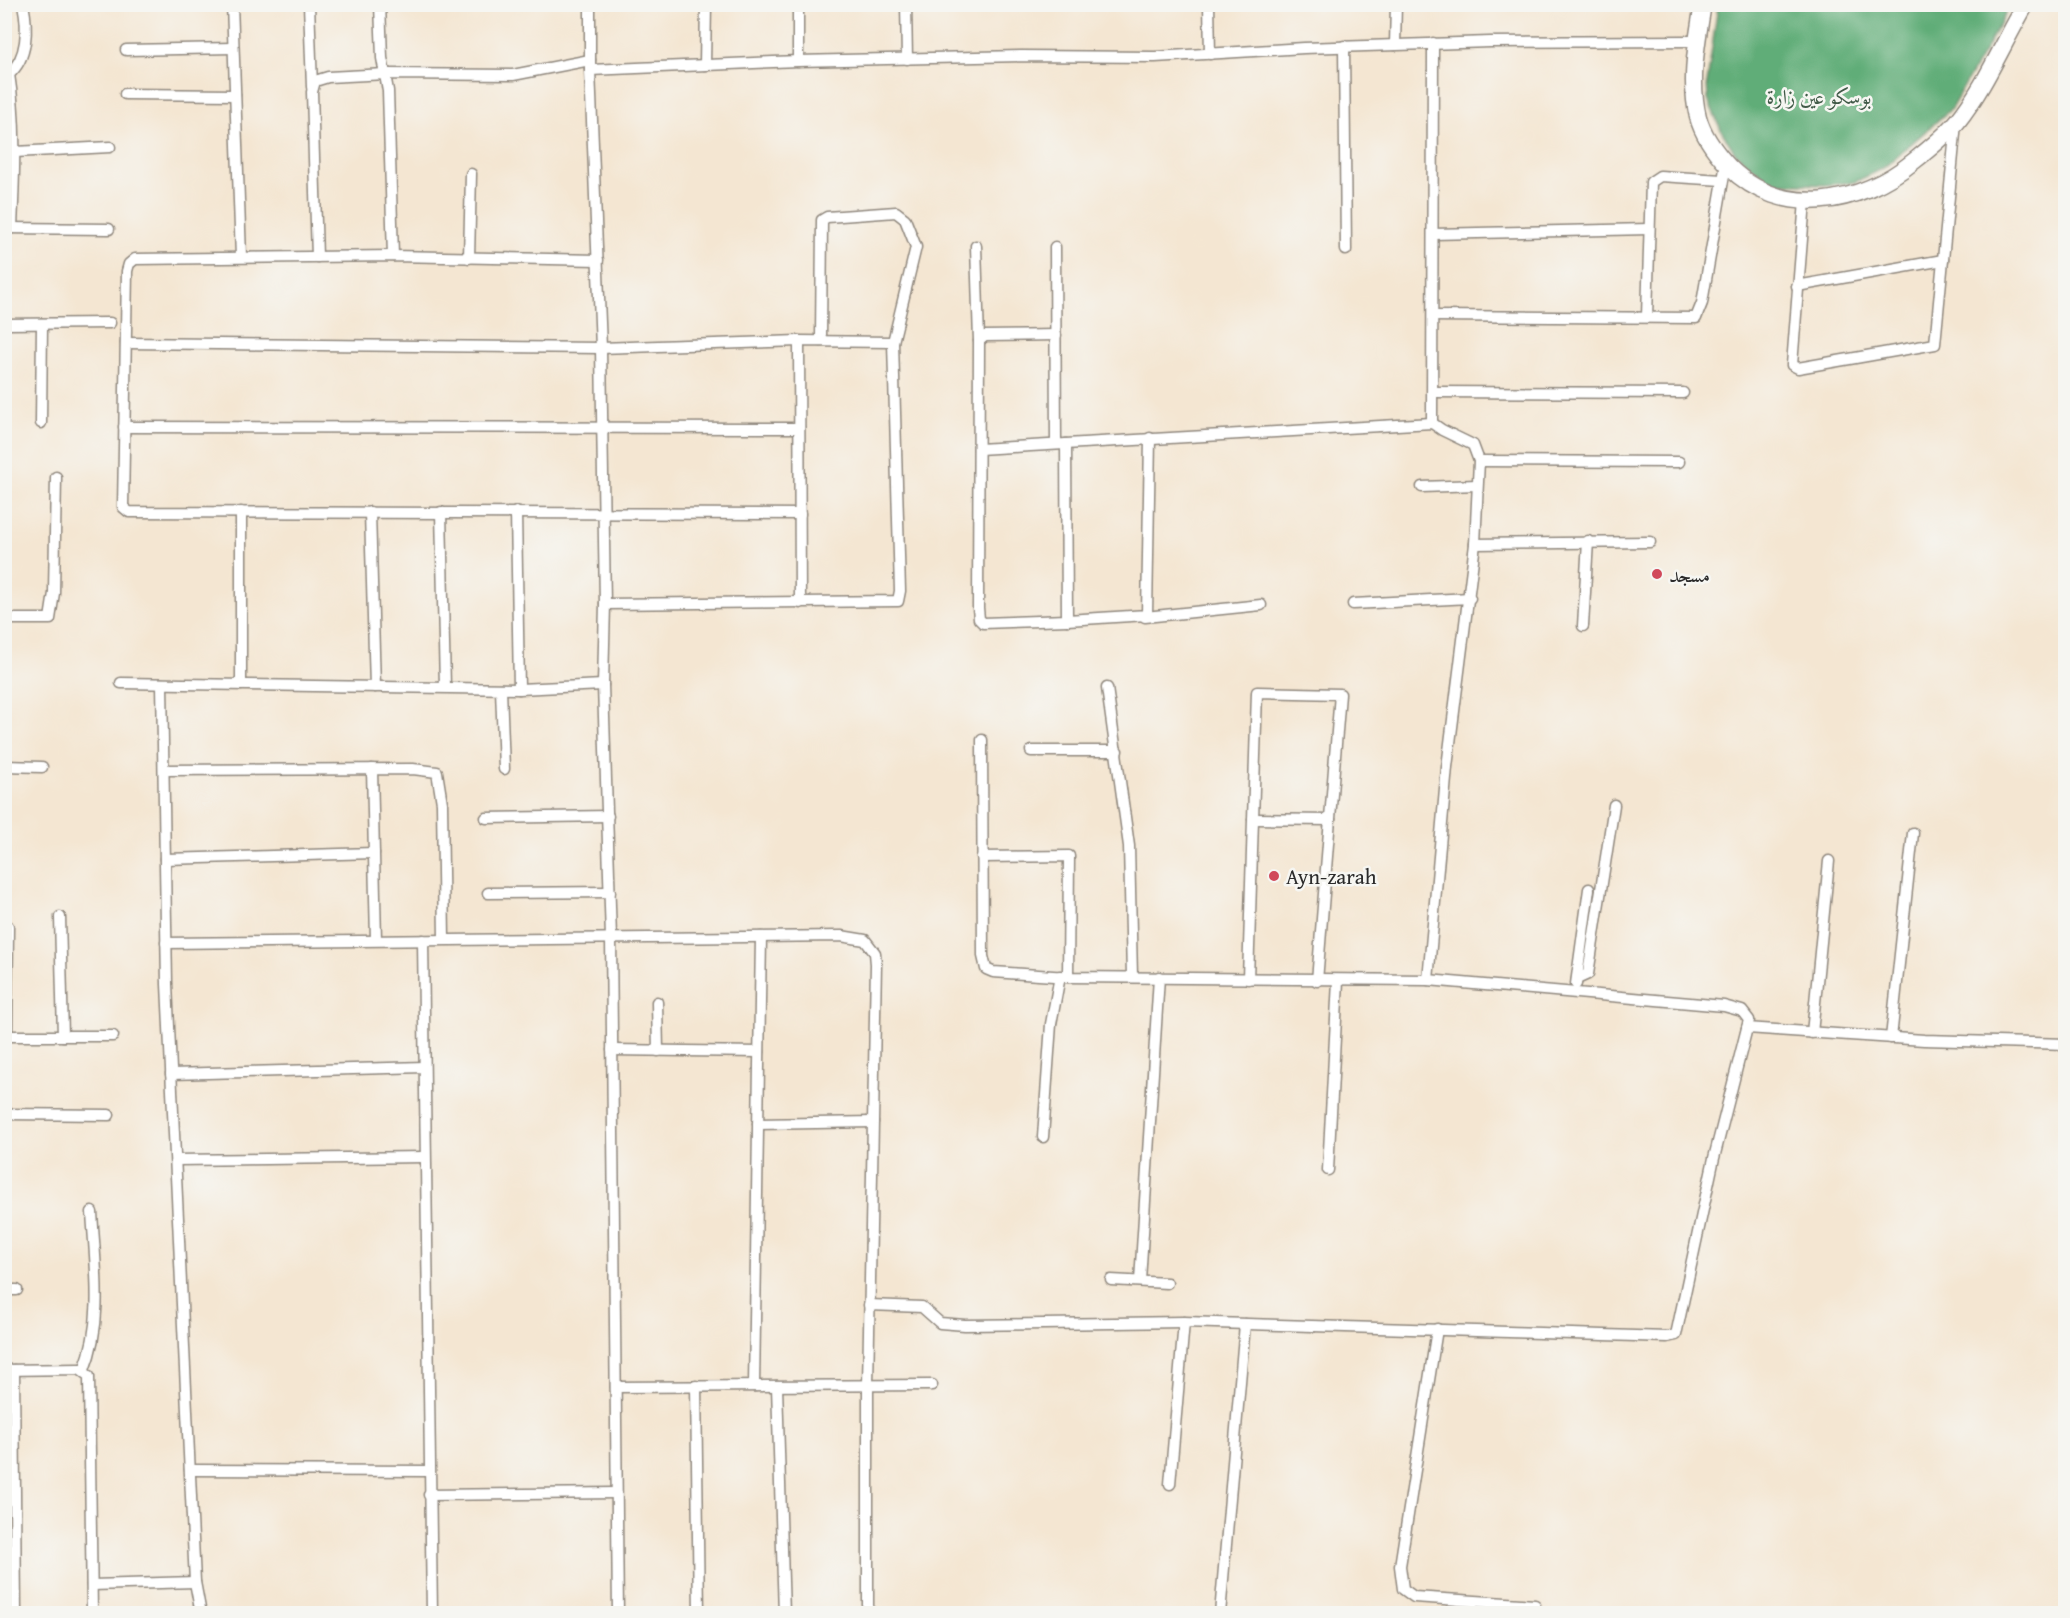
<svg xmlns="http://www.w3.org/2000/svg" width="2070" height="1618" font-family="'Gentium Book Plus',Amiri,serif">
	<rect width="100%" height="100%" fill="#f6f6f2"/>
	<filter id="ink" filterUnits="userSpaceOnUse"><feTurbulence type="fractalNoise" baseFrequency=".0167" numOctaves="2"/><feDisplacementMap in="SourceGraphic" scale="12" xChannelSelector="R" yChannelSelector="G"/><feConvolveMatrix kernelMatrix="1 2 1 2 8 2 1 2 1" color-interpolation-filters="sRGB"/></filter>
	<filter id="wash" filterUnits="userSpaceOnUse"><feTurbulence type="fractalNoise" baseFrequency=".008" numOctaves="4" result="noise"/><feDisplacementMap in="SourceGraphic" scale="24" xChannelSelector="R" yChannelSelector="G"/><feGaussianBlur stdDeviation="1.35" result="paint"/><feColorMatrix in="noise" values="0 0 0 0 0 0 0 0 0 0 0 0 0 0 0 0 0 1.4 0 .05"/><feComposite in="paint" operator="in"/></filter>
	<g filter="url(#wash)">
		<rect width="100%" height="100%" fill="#f4e6d2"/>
		<path fill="#60ad78" stroke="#466c52" stroke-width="1.5" d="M 1718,5 L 1718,4 L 2011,5 L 1951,109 L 1882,169 L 1855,182 L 1825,185 L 1775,183 L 1746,163 L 1734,151 L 1722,132 L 1708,100 L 1707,83 Z"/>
	</g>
	<g filter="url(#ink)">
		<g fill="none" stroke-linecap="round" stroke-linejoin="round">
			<g stroke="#90887e" stroke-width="13">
				<g id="minor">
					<path d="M 232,4 L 241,257"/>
					<path d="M 309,4 L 312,87"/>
					<path d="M 380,4 L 382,58 L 388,91 L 393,256"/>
					<path d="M 590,4 L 590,70 L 798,61 L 1021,56 L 1155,57 L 1304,48 L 1490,42 L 1697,41"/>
					<path d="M 798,4 L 798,61"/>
					<path d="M 906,4 L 907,59"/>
					<path d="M 1209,4 L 1210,54"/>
					<path d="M 1395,45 L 1396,4"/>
					<path d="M 1344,46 L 1346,250"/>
					<path d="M 126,50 L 233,48"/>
					<path d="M 705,65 L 706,4"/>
					<path d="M 590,70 L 601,348 L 605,604 L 603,685 L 611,938 L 618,1614"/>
					<path d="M 4,73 L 9,74 C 17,125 14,176 12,228"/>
					<path d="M 9,74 C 28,58 28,28 23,4"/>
					<path d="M 125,94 L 235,95"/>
					<path d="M 15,152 L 110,147"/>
					<path d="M 1805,201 L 1792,365 L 1798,368 L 1935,344 L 1956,123"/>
					<path d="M 5,228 L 109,229"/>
					<path d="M 1433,234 L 1649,229"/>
					<path d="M 976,246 L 979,341 L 978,608 L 979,619 L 983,623 L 1067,620 L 1066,444"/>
					<path d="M 1055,247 L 1056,444"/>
					<path d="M 317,257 L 312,92 L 315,81 L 328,77 L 386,74 L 513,75 L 590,60"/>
					<path d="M 469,258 L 471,174"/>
					<path d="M 598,260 L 393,256 L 135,259 L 129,264 L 127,271 L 123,507 L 129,512 L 800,514"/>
					<path d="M 1797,286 L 1943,260"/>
					<path d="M 1433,316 L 1696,318 L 1702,303 L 1726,163"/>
					<path d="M 1647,317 L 1651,182 L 1660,176 L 1722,180"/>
					<path d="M 4,324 L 110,323"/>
					<path d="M 799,341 L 800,603"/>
					<path d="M 821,341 L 822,220 L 827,217 L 896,212 L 905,219 L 916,247 L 893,342"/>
					<path d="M 979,341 L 985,336 L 1056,335"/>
					<path d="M 126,343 L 601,348 L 799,341 L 893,342 L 900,591 L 898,601 L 605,604"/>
					<path d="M 1434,392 L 1683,393"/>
					<path d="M 41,423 L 42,324"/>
					<path d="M 1432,423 L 1433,43"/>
					<path d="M 124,427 L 799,428"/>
					<path d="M 979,449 L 1432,423 L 1442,430 L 1473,445 L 1479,461 L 1475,544 L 1447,767 L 1428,980"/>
					<path d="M 1479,461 L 1679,462"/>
					<path d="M 1422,487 L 1477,485"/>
					<path d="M 241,512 L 241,685"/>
					<path d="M 370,512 L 375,687"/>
					<path d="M 441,512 L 445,687"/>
					<path d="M 516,512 L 519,689"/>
					<path d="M 1475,544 L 1650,542"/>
					<path d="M 1353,604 L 1470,598"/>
					<path d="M 1145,617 L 1261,605"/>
					<path d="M 4,619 L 50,619 L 54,593 L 56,477"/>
					<path d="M 1067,620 L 1147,615 L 1150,438"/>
					<path d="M 1583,626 L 1588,541"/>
					<path d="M 121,683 L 519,689 L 603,685"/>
					<path d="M 162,684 L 167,984 L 195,1582 L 201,1614"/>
					<path d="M 1107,688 L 1129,846 L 1132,977"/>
					<path d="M 501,689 L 504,769"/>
					<path d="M 982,740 L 983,956 L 986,969 L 993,972 L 1068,977 L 1428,980 L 1724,1006 L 1742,1011 L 1749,1020 L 1714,1158 L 1676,1335 L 1667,1337 L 1184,1322 L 1170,1484"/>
					<path d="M 1031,751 L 1117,751"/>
					<path d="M 4,766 L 42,767"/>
					<path d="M 372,769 L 376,940"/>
					<path d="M 164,770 L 413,769 L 437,772 L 442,803 L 444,939"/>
					<path d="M 486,818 L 608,816"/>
					<path d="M 1253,819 L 1330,820"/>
					<path d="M 982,857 L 1069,856 L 1068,977"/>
					<path d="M 165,859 L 374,853"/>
					<path d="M 488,893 L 610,892"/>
					<path d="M 60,917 L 63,1036"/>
					<path d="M 423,940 L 432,1614"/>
					<path d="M 166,943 L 841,936 L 865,940 L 875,953 L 876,964 L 868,1385 L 868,1614"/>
					<path d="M 1248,979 L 1257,692 L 1340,694 L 1317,981"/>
					<path d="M 1577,979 L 1588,974 L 1614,805"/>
					<path d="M 1576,984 L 1589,889"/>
					<path d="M 657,1002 L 658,1051"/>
					<path d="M 1747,1028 L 1924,1040 L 2066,1044"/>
					<path d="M 1812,1033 L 1829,861"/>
					<path d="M 4,1036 L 113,1036"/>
					<path d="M 7,1036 L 8,926"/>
					<path d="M 1891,1038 L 1913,833"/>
					<path d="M 612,1050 L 759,1052"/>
					<path d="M 171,1074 L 424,1067"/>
					<path d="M 4,1114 L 109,1115"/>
					<path d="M 758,1124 L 873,1122"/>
					<path d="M 1043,1137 L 1051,1024 L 1060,976"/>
					<path d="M 176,1160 L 425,1157"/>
					<path d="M 1328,1170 L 1338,981"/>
					<path d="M 1111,1280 L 1167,1283"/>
					<path d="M 1140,1281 L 1159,977"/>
					<path d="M 4,1290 L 17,1290"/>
					<path d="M 869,1305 L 922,1307 L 940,1323 L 965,1325 L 1184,1322"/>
					<path d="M 1437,1329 L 1400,1566 L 1403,1589 L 1414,1597 L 1535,1605"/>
					<path d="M 4,1370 L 79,1369 L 89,1376 L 92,1614"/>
					<path d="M 14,1370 L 16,1614"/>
					<path d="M 84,1370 C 104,1320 95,1265 92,1212"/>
					<path d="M 696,1386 L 699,1614"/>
					<path d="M 754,1386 L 761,937"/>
					<path d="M 777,1386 L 784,1614"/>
					<path d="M 616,1387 L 932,1385"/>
					<path d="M 190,1470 L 429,1471"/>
					<path d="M 429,1495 L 616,1493"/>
					<path d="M 92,1585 L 195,1582"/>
					<path d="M 1220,1614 L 1245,1324"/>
				</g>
			</g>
			<g stroke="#90887e" stroke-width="19">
				<path id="secondary" d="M 1703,4 C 1697,41 1689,81 1698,117 C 1703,136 1716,153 1729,167 C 1782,220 1860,205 1914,161 C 1928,150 1945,136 1957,122 C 1985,87 2003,43 2026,4"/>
			</g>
			<use href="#minor" stroke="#fff" stroke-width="10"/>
			<use href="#secondary" stroke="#fff" stroke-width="16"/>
		</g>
	</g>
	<g fill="#d1495b" stroke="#f6f6f2" stroke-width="2">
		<circle cx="1657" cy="574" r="6"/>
		<circle cx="1274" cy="876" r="6"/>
	</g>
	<g text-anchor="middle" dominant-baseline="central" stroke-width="5" stroke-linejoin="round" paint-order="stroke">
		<g font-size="21" fill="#415a48" stroke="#f6f6f2">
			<text x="1819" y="96">بوسكو عين زارة</text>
		</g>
		<g font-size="21" fill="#2b2b2b" stroke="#f6f6f2" text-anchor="start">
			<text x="1669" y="574">مسجد</text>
			<text x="1286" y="876">Ayn-zarah</text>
		</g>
	</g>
	<rect width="2070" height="1618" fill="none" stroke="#f6f6f2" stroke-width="24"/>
</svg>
